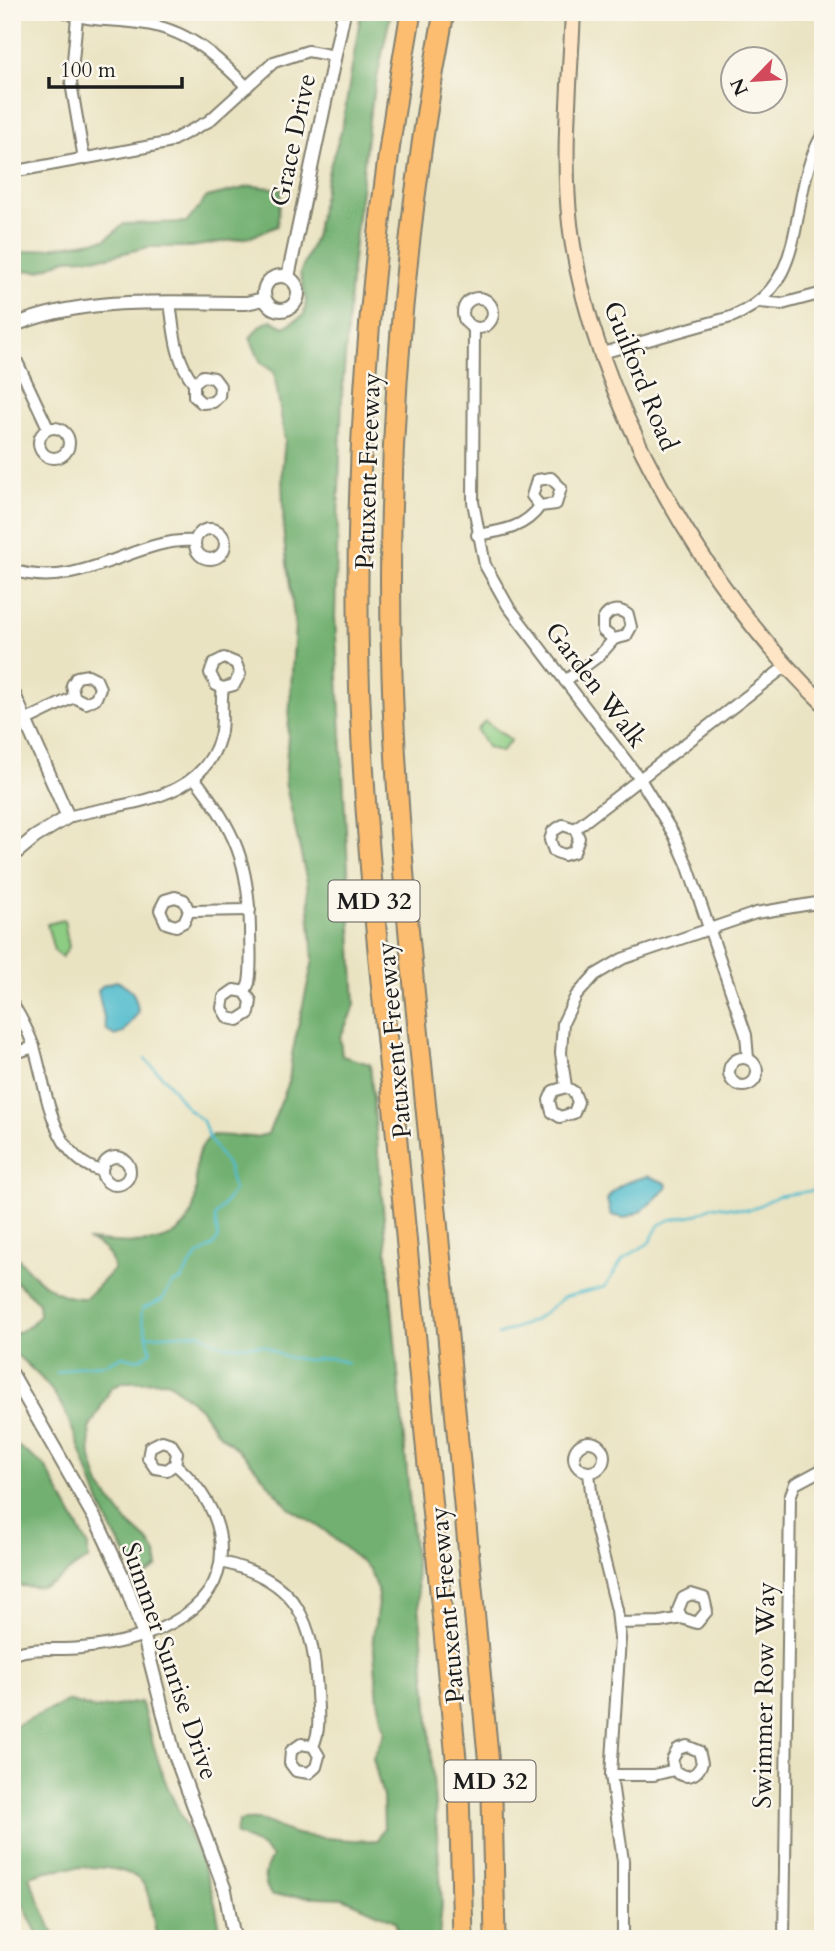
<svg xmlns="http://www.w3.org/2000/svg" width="835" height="1951" font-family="Cardo,serif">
	<rect width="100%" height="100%" fill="#fbf7ec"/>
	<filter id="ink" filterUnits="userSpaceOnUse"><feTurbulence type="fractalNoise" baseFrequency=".0143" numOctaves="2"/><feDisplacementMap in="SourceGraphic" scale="14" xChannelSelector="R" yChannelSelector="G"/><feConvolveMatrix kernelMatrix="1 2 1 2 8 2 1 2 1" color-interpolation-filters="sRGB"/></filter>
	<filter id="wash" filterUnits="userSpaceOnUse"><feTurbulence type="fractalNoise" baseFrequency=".00686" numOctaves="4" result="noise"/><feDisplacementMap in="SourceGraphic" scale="28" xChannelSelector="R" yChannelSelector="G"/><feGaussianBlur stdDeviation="1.57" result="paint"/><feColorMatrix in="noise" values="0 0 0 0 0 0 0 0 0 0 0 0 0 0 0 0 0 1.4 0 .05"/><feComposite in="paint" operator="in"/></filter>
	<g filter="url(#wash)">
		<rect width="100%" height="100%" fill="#eae3c2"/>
		<g fill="#8dcc83" stroke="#547450" stroke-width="2">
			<path d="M 485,721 L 511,740 L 501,752 L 487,747 L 477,730 Z"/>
			<path d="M 64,920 L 69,947 L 62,957 L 54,951 L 47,924 Z"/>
		</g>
		<g fill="#72b071" stroke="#476646" stroke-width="2">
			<path d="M 361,12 L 391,12 L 370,112 L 352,268 L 342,395 L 335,616 L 355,1005 L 340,1038 L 342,1056 L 370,1064 L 427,1693 L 442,1903 L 439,1939 L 400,1939 L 395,1921 L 343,1898 L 271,1895 C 262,1880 263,1872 272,1857 L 262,1847 L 235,1834 L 239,1821 C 268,1816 272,1827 296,1834 C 310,1837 365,1842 378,1840 L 384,1827 L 383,1797 L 373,1758 L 385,1732 L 378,1700 L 373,1638 L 379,1595 L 369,1569 L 324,1530 L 289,1508 L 247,1458 L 216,1431 L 200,1408 L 167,1381 L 124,1382 L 111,1388 L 89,1429 L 91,1458 L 100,1486 L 127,1522 L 148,1541 L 156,1553 L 158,1567 L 147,1575 C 101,1543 88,1451 60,1403 C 49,1383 29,1366 12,1351 L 12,1335 L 30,1326 L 39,1315 L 38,1302 L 12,1278 L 12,1251 C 32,1275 53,1300 86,1298 L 114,1269 C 110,1252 104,1246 87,1240 C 138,1244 197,1254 196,1184 C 195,1162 195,1150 212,1135 L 255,1137 L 268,1134 L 289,1082 L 292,1054 L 313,960 L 307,882 L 285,782 L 295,625 L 284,540 L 282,470 L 285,440 L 274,372 L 261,363 L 250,338 L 260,326 L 271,320 L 284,327 L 304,315 L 306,301 L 300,273 L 315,237 L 329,169 L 342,129 Z"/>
			<path d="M 252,186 L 282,189 L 277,226 L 251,237 L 191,247 L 148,247 L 108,257 L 66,259 L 40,271 L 12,270 L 12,254 L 106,239 L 124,224 L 187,222 L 207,197 Z"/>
			<path d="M 12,1442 L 45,1466 L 88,1545 L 88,1560 C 71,1565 60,1585 40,1587 C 31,1588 22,1585 12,1586 Z"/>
			<path d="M 69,1701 L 95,1709 L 141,1702 C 150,1731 157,1763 169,1790 C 192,1840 216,1883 221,1939 L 157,1939 C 153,1923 152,1899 144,1885 C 130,1860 50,1865 29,1877 L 56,1939 L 40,1939 L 12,1882 L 12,1727 Z"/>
		</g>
		<g fill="#51bccd" stroke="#366c74" stroke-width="2">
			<path d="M 116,981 C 132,986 137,997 138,1013 L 123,1033 L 115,1036 L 107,1031 L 98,991 L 102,986 Z"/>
			<path d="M 648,1176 L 666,1183 L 667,1188 L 642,1211 L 624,1218 L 611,1215 L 607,1200 C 616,1183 630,1181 648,1176 Z"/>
		</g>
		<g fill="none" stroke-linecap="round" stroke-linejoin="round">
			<g stroke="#51bccd" stroke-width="2.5">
				<path d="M 145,1059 L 166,1080 L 187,1108 L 203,1121 L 210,1140 L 228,1167 L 234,1190 L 215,1217 L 218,1238 L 213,1246 L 196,1257 L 181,1280 L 172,1284 L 162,1300 L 143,1308 L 141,1314 L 147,1336"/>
				<path d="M 498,1335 L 535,1320 L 564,1297 L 605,1287 L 623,1259 L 649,1243 L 659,1225 L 669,1220 L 698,1214 L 714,1206 L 750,1210 L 778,1196 L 823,1189"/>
				<path d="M 56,1373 L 79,1366 L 106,1364 L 123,1356 L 138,1360 L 151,1352 L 147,1336 L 199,1333 L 224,1346 L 263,1345 L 285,1357 L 308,1360 L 332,1358 L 348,1363"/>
			</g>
		</g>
	</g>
	<g filter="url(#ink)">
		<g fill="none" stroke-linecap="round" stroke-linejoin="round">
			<g stroke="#83806f" stroke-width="14">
				<g id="minor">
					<path d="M 65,12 C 90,22 113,19 139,23 C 186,28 215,55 247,87"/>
					<path d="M 77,17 L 71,83 L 84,159"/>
					<path d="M 12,172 L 167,143 L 209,121 L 274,62 L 308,51 L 335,56"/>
					<circle cx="478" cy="313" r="15"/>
					<path d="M 170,302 C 174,331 175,360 194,383 L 203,376 L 214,378 L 220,386 L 219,396 L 213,402 L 202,403 L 194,396 L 194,383"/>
					<path d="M 759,302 L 782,304 L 823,293"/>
					<path d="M 474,327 L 473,502 L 485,565 L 508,606 L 640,779 L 674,835 L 687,864 L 746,1035 L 748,1058"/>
					<path d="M 12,351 L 48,428"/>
					<path d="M 602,353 L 731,317 C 815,284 784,197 823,134"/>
					<circle cx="54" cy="443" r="15"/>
					<circle cx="210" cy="544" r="15"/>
					<path d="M 477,535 C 502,531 525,528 540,506 L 556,504 L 561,488 L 551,478 L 537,480 L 532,496 L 540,506"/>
					<path d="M 12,570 C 82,593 136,536 195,541"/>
					<path d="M 565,681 L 600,655 L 614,639 L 603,631 L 603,620 C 609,609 619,608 628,615 L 631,627 L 626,636 L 614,639"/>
					<path d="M 12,727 L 74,697 L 72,685 L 77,677 L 88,675 L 96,679 L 100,688 L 96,698 L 86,703 L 74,697"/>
					<path d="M 195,779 C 235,829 249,864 250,929 C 250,947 252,965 249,983 L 245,992 L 234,990 L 224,997 L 222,1008 L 228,1018 L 238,1020 L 249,1013 L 251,1001 L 245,992"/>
					<path d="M 68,817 C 124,801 202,804 220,736 C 224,720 220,704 223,688 L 216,685 L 210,673 L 214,663 L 224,658 L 236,663 L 240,674 L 234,685 L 223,688"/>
					<path d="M 575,829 L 563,825 L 553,831 L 550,840 L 554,851 L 564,855 L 574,852 L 579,838 L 575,829 L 786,666"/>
					<path d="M 189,911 L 184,922 L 176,926 L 166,923 L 160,910 L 165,900 L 175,897 L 184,900 L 189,911 L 250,910"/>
					<path d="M 12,1003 C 21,1017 28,1031 34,1047 C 47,1089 51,1159 102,1171"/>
					<path d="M 12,1054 L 34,1047"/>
					<circle cx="743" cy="1072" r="14"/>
					<path d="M 566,1087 L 574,1092 L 578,1102 L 574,1113 L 560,1117 L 552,1112 L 549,1100 L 553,1091 L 566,1087 L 561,1053 L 563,1023 L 576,996 L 595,975 L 622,959 L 756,913 L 823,902"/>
					<circle cx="116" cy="1171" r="14"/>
					<circle cx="589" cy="1457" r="15"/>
					<path d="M 589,1473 L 594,1519 L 617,1610 L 620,1639 L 611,1775 L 623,1861 L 623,1939"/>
					<path d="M 221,1562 C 297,1579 314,1620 317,1693 C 318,1711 321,1730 313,1746 L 301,1744 L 291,1751 L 290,1763 L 296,1771 L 309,1773 L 316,1767 L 319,1756 L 313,1746"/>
					<path d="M 619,1623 L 660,1622 L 682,1618 L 697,1623 L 707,1611 L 704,1598 L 691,1594 L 683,1598 L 678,1610 L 682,1618"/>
					<path d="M 12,1654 C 36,1646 57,1651 81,1648 C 136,1643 221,1619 221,1551 C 221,1516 200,1486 175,1464 L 167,1470 L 155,1468 L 148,1458 L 150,1447 L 162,1441 L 171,1444 L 177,1453 L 175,1464"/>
					<path d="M 611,1775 L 654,1775 L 674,1770 C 685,1780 697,1777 702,1763 L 699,1751 L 687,1746 L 678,1749 L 672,1760 L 674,1770"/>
					<path d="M 784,1939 L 790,1497 L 795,1484 L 823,1469"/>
				</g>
			</g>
			<g stroke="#83806f" stroke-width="16">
				<g id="tertiary">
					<circle cx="281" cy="293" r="17"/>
					<path d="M 288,277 L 344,12"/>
					<path d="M 12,326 C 87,295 168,303 246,303 L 264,299"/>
					<path d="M 12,690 L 68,817 L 35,837 L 12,856"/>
					<path d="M 12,1374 L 99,1526 L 122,1575 L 143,1633 L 173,1750 L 225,1890 L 234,1939"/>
				</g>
			</g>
			<g stroke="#83806f" stroke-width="18">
				<path id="secondary" d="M 573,12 C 570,82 562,155 570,224 C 589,389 703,589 823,703"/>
			</g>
			<g stroke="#83806f" stroke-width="23">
				<g id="motorway">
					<path d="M 411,12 C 372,230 353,451 359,673 C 364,843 385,1013 401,1183 C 420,1385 440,1588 459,1790 L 463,1939"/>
					<path d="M 444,12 C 403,230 385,454 392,675 C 397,840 416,1005 432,1169 C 452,1378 472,1587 492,1797 L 495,1939"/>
				</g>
			</g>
			<use href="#minor" stroke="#fff" stroke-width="10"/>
			<use href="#tertiary" stroke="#fff" stroke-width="12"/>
			<use href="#secondary" stroke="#fee5c5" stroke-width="14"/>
			<use href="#motorway" stroke="#fcbd6f" stroke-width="19"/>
		</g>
	</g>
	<g text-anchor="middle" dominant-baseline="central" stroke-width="5" stroke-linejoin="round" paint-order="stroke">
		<g fill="#fbf7ec" stroke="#5f5e5a" stroke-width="2">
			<rect x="328.5" y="880.5" width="91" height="41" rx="5"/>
			<rect x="444.5" y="1760.5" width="91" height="41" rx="5"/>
		</g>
		<g font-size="24" font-weight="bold" fill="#1c1c1c">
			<text x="374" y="901">MD 32</text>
			<text x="490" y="1781">MD 32</text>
		</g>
		<g font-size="26" fill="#1c1c1c" stroke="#fbf7ec">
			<text transform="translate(293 140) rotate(-78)">Grace Drive</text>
			<text transform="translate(641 376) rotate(68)">Guilford Road</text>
			<text transform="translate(368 471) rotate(-88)">Patuxent Freeway</text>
			<text transform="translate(596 685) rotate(53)">Garden Walk</text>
			<text transform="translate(394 1040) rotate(-95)">Patuxent Freeway</text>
			<text transform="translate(447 1605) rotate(-95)">Patuxent Freeway</text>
			<text transform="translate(170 1661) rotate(71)">Summer Sunrise Drive</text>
			<text transform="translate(764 1695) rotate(-89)">Swimmer Row Way</text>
		</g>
	</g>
	<rect width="835" height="1951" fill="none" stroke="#fbf7ec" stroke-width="42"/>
	<g transform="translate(754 80) rotate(245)"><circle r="33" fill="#fbf7ec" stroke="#a29f99" stroke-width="2"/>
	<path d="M0-5L12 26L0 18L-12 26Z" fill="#d1495b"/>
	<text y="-10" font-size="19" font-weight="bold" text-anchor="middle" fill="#1c1c1c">N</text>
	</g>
	<path d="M49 77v10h133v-10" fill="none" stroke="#1c1c1c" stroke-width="3.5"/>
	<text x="60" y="77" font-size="21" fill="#1c1c1c" stroke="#fbf7ec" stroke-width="5" paint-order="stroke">100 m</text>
</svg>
